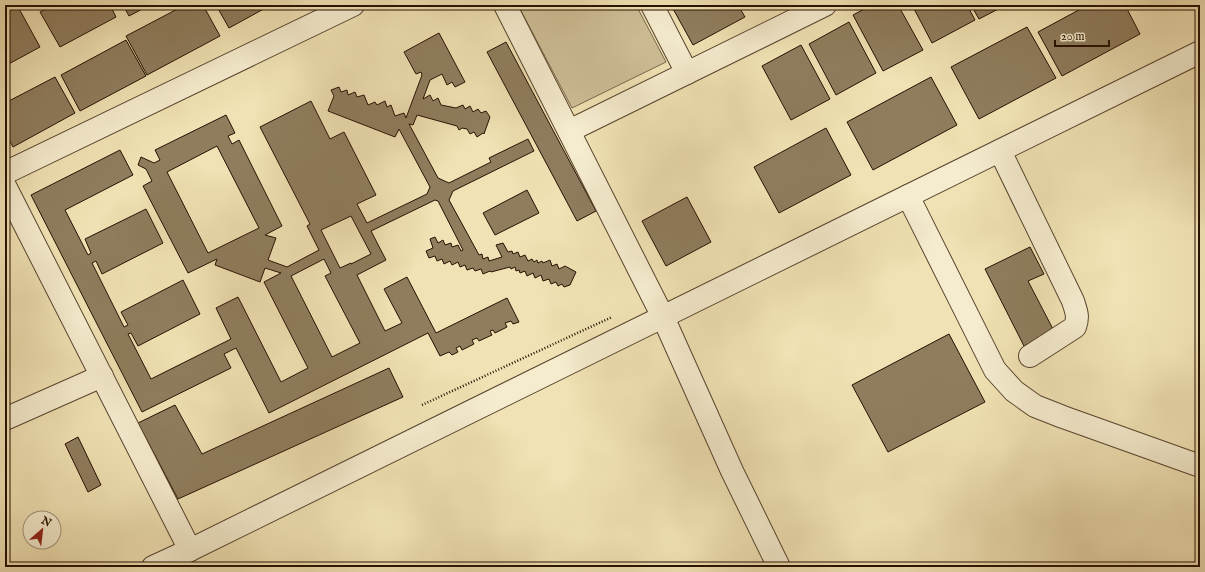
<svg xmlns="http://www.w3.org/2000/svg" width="1205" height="572" font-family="'IM FELL English',serif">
	<rect width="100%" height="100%" fill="#f0e2b4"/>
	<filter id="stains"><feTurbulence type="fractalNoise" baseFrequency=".005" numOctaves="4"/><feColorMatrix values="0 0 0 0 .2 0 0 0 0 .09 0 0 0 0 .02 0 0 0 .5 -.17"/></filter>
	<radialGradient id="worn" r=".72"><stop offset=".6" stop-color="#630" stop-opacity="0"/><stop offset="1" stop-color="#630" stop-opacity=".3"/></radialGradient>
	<path fill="#cebe96" stroke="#7a674c" d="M 518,5 L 636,5 L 666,62 L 572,108 Z"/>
	<g fill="#8f7d5e" stroke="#261001" fill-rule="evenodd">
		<path d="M 11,5 L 17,5 L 40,47 L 5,66 L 5,8 Z"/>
		<path d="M 53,5 L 110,5 L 116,17 L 60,47 L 40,12 Z"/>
		<path d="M 123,5 L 150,5 L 129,16 Z"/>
		<path d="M 185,5 L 203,5 L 220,36 L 147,75 L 126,36 Z"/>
		<path d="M 216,5 L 271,5 L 229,28 Z"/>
		<path d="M 671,5 L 738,5 L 745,17 L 693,45 Z"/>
		<path d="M 872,5 L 898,5 L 923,50 L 883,71 L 853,15 Z"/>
		<path d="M 912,5 L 967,5 L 975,20 L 932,43 Z"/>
		<path d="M 971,5 L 1006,5 L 979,19 Z"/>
		<path d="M 1088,5 L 1125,5 L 1140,34 L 1062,76 L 1038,32 Z"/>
		<path d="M 849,22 L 876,73 L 836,95 L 809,44 Z"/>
		<path d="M 1027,27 L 1056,78 L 979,119 L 951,67 Z"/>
		<path d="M 439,33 L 465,82 L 455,87 L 452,82 L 447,85 L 442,74 L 430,80 L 423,99 L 430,95 L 433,101 L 438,98 L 441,105 L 456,108 L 463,105 L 465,109 L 470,106 L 473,112 L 478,109 L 481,113 L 486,111 L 490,117 L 484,134 L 483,133 L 477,137 L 474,132 L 470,134 L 467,129 L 462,128 L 459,130 L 457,126 L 417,115 L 413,125 L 409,124 L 438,178 L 449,183 L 491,162 L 489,158 L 528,139 L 534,151 L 453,191 L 449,200 L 479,255 L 482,254 L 483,259 L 488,257 L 489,261 L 502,257 L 496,245 L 503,243 L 508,252 L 512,251 L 513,254 L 518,252 L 520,257 L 525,255 L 528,261 L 532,259 L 534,262 L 537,260 L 538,263 L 542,261 L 543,263 L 550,260 L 552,266 L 557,264 L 559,269 L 565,266 L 576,272 L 570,285 L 564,287 L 562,284 L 558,286 L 556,282 L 551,284 L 549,279 L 543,281 L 541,275 L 535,278 L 533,273 L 527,276 L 525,271 L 520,273 L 519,270 L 516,271 L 515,267 L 511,269 L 510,267 L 491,272 L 490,271 L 483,274 L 481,269 L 475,271 L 473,268 L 467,270 L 465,265 L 460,267 L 458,262 L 452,265 L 450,261 L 444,264 L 442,259 L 437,261 L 435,256 L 429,258 L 426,251 L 433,248 L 430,239 L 435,237 L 438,243 L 443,240 L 445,245 L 451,243 L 452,247 L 458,245 L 461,251 L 463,250 L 438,201 L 435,200 L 371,231 L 386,260 L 357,275 L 385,331 L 402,323 L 384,289 L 407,277 L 436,333 L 507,298 L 519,322 L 513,324 L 511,321 L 505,323 L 507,327 L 495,333 L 493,330 L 490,331 L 492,335 L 479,341 L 477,338 L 472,340 L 474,344 L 462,350 L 460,346 L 456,348 L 458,352 L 452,355 L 449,352 L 440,356 L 428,333 L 269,413 L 236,348 L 224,354 L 231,368 L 142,412 L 31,195 L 120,150 L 133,175 L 65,210 L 88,255 L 91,253 L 85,239 L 146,209 L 163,243 L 102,274 L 96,261 L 92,263 L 124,327 L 128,325 L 121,312 L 183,280 L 200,314 L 138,346 L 131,333 L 128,334 L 151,379 L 231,339 L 216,308 L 238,297 L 281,382 L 308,368 L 264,282 L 281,273 L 265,268 L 260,282 L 215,265 L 217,259 L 188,273 L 143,186 L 152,181 L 146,169 L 138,165 L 141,157 L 154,163 L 160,160 L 155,150 L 226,115 L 235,133 L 228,136 L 232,144 L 239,140 L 282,226 L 265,235 L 276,238 L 268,260 L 287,267 L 319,250 L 307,226 L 310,224 L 260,127 L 311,101 L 330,139 L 344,132 L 376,195 L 357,204 L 367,223 L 427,194 L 430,187 L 399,129 L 395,137 L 328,111 L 334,96 L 331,90 L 339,87 L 341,92 L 347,90 L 348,95 L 355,92 L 357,97 L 364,95 L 368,105 L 375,102 L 377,105 L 385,101 L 387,107 L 391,105 L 395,116 L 404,113 L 406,118 L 422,75 L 421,72 L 416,74 L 404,52 ZM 217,146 L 259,228 L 208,253 L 167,172 ZM 351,216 L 371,254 L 351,264 L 351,263 L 340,268 L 321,230 ZM 324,259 L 331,273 L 325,276 L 360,343 L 332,357 L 291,276 Z"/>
		<path d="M 126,40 L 146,76 L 80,111 L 61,75 Z"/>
		<path d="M 506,42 L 596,211 L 577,221 L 487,52 Z"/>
		<path d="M 801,45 L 830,99 L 791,120 L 762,66 Z"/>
		<path d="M 55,77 L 75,113 L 13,147 L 5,132 L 5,103 Z"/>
		<path d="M 931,77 L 957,125 L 873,170 L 847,122 Z"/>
		<path d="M 826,128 L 851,175 L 779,213 L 754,167 Z"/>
		<path d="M 527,190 L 539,213 L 495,235 L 483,213 Z"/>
		<path d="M 687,197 L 711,242 L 666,266 L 642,221 Z"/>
		<path d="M 1030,247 L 1044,274 L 1028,281 L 1054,331 L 1024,346 L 985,269 Z"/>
		<path d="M 949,334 L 985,402 L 888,452 L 852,385 Z"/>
		<path d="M 389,368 L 403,397 L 178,499 L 138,423 L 175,405 L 202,454 Z"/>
		<path d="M 78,437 L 101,485 L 88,492 L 65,444 Z"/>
	</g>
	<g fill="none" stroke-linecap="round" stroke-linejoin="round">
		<g stroke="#58442e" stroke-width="24">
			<g id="minor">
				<path d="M 505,5 L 663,317 L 732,471 L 779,567"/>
				<path d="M 652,5 L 687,73"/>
				<path d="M 569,131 L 825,5"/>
				<path d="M 1000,151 L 1073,301 C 1076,311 1079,316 1075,327 L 1030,356"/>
				<path d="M 5,173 L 353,5"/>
				<path d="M 5,186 L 190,550"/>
				<path d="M 908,196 L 995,370 L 1014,391 L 1035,406 L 1063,417 L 1200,466"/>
				<path d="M 5,419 L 102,376"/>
				<path d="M 153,567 L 190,550 L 1200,52"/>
			</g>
		</g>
		<path stroke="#261001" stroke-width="2.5" stroke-dasharray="1 2" stroke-linecap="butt" d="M 422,405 L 612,317"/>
		<use href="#minor" stroke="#f5ecce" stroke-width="22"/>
	</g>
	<rect width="1205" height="572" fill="none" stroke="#f0e2b4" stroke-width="20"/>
	<rect x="6" y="6" width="1193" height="560" fill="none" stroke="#261001" stroke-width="2"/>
	<rect x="10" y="10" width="1185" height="552" fill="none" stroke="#261001"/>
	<g transform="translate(42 530) rotate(28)"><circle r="19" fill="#f5ecce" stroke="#a2947c"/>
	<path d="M0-3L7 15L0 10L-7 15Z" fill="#8f2418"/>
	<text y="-6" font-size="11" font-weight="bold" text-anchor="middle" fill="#261001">N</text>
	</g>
	<path d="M1055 40v6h54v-6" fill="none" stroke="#261001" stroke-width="2"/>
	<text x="1061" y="40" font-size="12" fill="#261001" stroke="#f5ecce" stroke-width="3" paint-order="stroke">20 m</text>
	<rect width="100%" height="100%" filter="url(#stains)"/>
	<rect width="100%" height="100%" fill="url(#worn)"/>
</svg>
